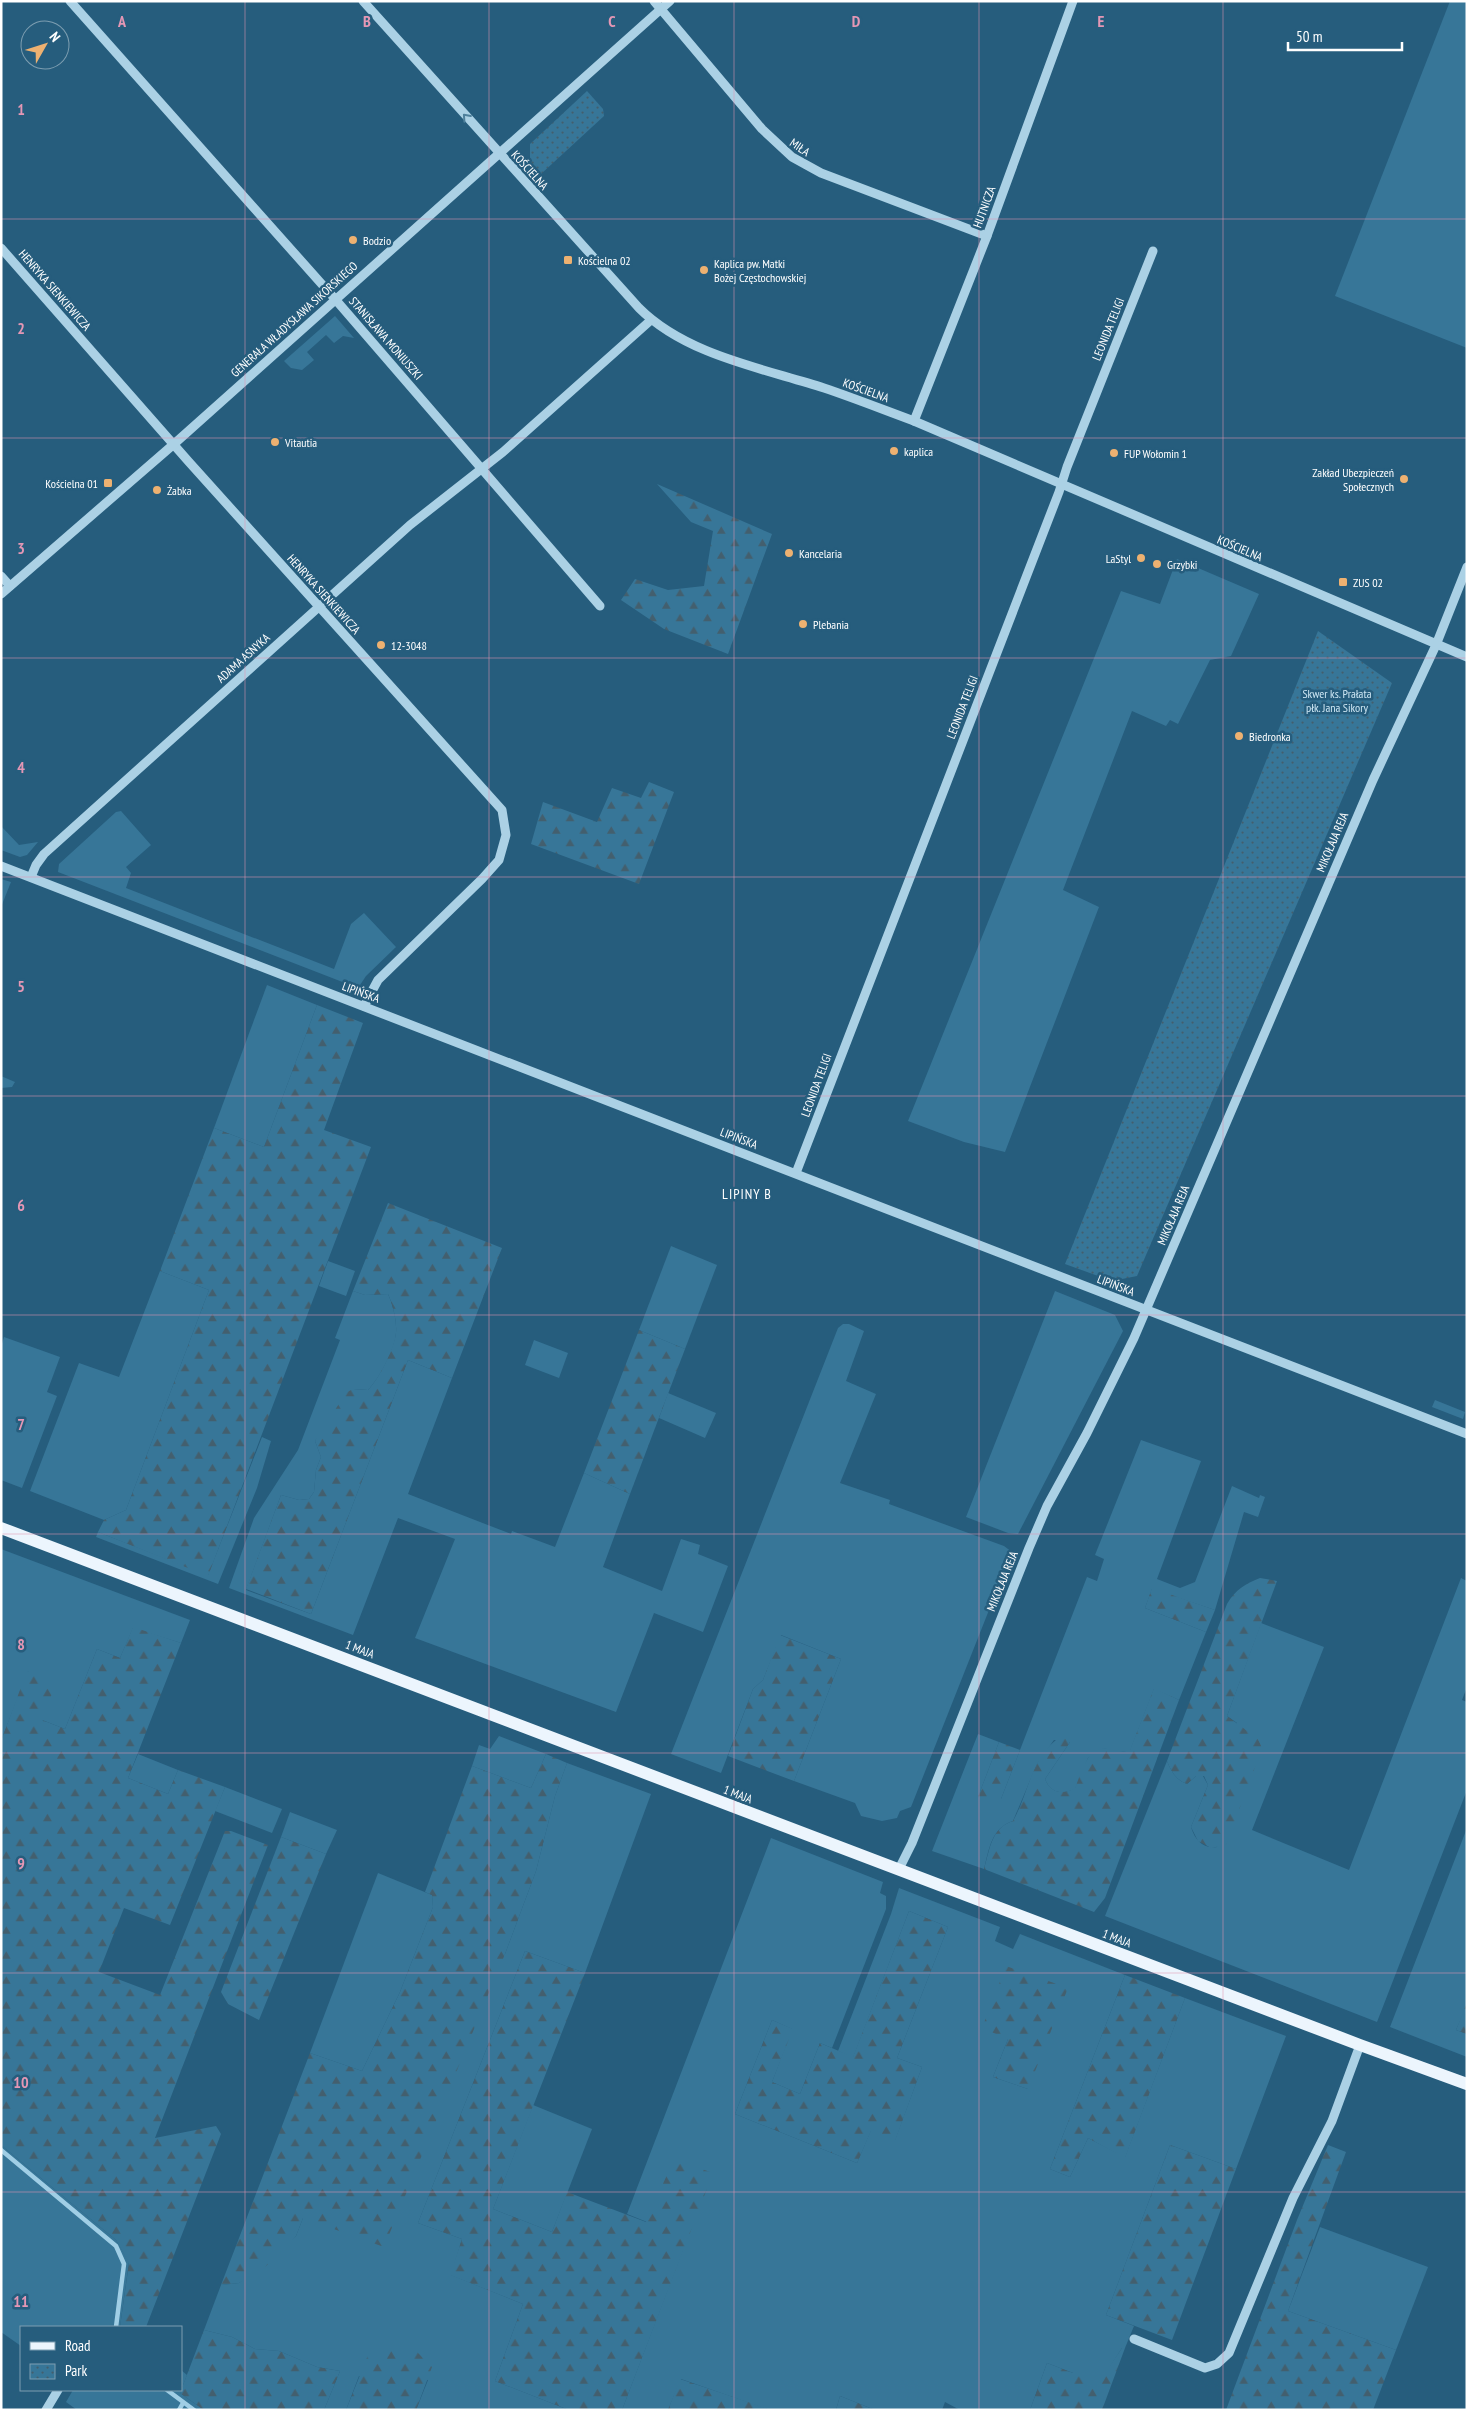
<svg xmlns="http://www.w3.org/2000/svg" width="1468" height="2411" font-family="'PT Sans Narrow',sans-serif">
	<defs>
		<pattern id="forest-firs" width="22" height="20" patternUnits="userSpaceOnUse" patternTransform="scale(1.25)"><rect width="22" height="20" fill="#377698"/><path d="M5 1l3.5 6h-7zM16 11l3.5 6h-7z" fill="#435f6e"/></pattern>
		<pattern id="park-dots" width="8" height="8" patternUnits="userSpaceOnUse" patternTransform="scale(1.25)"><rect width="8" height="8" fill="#377698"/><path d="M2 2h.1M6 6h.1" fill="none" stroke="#435f6e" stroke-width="1.8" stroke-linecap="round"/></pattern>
	</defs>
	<rect width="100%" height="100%" fill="#265d7d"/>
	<g fill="#377698" fill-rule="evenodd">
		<path d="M 1450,1 L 1467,1 L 1467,348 L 1335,296 Z"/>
		<path d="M 335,316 L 354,338 L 343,336 L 334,343 L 326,335 L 307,352 L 314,360 L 302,370 L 291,368 L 284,361 Z"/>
		<path d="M 1177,559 L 1259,594 L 1231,656 L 1210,660 L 1178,724 L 1170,720 L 1166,726 L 1132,711 L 1063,890 L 1099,907 L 1005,1152 L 964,1142 L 908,1121 L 1121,591 L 1160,604 Z"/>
		<path d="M 121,811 L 151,845 L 126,867 L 131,873 L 126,888 L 334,969 L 351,924 L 364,913 L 396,947 L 366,976 L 358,988 L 58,872 L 59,864 L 116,812 Z"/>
		<path d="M 1,826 L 19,845 L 38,842 L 27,855 L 20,857 L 1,850 Z"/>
		<path d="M 1,879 L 11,882 L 1,907 Z"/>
		<path d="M 267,985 L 317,1005 L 264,1147 L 214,1128 Z"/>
		<path d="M 1,1076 L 15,1082 L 12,1087 L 1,1088 Z"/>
		<path d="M 671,1246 L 717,1265 L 685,1349 L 639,1330 Z"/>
		<path d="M 328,1261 L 355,1271 L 346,1296 L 319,1286 Z"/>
		<path d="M 160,1271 L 209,1290 L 126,1510 L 104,1520 L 30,1491 L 79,1363 L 119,1377 Z"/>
		<path d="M 353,1291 L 365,1295 L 388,1294 C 393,1305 397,1321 396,1333 C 395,1349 379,1379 368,1390 L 354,1389 L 315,1441 L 321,1457 L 316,1470 L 314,1492 L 309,1499 L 299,1500 L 281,1495 L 246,1590 L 311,1614 L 408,1360 L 452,1378 L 408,1494 L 511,1534 L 512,1531 L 555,1547 L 584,1473 L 630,1494 L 603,1567 L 662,1591 L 681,1539 L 700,1545 L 698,1554 L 728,1566 L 703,1632 L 654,1613 L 616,1712 L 415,1638 L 455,1539 L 398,1518 L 353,1635 L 229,1588 L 254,1518 L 298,1450 L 340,1340 L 335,1338 Z"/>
		<path d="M 1055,1291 L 1115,1315 L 1123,1331 L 1018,1534 L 1008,1533 L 966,1517 Z"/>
		<path d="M 843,1324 L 849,1324 L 864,1331 L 846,1381 L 876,1394 L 840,1483 L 890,1500 L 889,1504 L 1004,1546 L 1012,1552 L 911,1807 L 900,1811 L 897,1818 L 882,1821 L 861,1816 L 855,1803 L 794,1781 L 841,1659 L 781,1635 L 763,1680 L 753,1689 L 721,1773 L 671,1754 L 838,1328 Z"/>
		<path d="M 4,1337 L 60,1357 L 47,1392 L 57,1396 L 22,1488 L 1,1480 L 1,1347 Z"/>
		<path d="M 534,1340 L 568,1353 L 559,1378 L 525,1365 Z"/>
		<path d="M 668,1393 L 716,1413 L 705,1438 L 659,1418 Z"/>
		<path d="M 1435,1400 L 1465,1412 L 1463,1419 L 1432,1407 Z"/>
		<path d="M 262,1437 L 271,1441 L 257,1488 L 218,1584 L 96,1537 L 98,1532 L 208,1575 Z"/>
		<path d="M 1141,1440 L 1201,1461 L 1157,1579 L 1180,1588 L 1195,1582 L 1232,1486 L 1259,1498 L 1260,1495 L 1265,1497 L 1258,1517 L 1244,1512 L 1215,1610 L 1152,1589 L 1145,1608 L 1206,1632 L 1179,1700 L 1154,1689 L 1130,1751 L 1119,1752 L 1103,1748 L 1088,1758 L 1075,1789 C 1062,1795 1050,1793 1045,1779 L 1070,1742 L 1054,1740 L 1037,1764 L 1013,1821 C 991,1828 989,1850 984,1869 L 932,1851 L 978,1734 L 999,1742 L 978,1797 L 1001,1799 L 1087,1577 L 1097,1581 L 1104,1559 L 1095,1555 Z"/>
		<path d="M 1,1549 L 190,1620 L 181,1643 L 133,1628 L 120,1658 L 97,1649 L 65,1729 L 42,1720 L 28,1671 L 1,1741 Z"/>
		<path d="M 1461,1578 L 1467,1581 L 1467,1687 L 1462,1700 L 1467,1702 L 1467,1790 L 1377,2022 L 1105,1916 L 1167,1761 C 1171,1771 1176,1780 1187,1784 L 1196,1776 L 1203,1776 L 1208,1785 L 1191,1827 C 1195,1840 1203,1849 1217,1847 L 1237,1723 L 1227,1716 L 1261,1623 L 1324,1647 L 1252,1830 L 1349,1870 Z"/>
		<path d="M 499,1736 L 546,1754 L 531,1788 L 472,1766 L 479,1745 L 490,1749 Z"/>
		<path d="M 138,1754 L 178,1770 L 168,1794 L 128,1778 Z"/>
		<path d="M 567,1763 L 651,1794 L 585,1973 L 525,1951 L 418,2223 L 462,2239 L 451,2275 L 523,2304 L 495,2381 L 569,2410 L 416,2410 L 428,2380 L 359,2376 L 346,2410 L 324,2410 L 340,2371 L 317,2367 L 279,2351 L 255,2349 L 232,2337 L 204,2330 L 221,2285 L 239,2283 L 296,2236 L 303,2218 L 505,1954 L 536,1871 L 555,1796 Z"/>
		<path d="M 225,1787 L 282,1809 L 272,1833 L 215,1811 Z"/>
		<path d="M 290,1812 L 337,1830 L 326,1854 L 281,1837 Z"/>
		<path d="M 1467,1828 L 1467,2005 L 1456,2030 L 1467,2034 L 1467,2057 L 1390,2027 Z"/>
		<path d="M 771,1838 L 883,1882 L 880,1893 L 886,1896 L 886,1909 L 832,2048 L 820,2043 L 800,2094 L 772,2082 L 792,2029 L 772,2020 L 735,2114 L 857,2163 L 871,2130 L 895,2140 L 922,2067 L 897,2058 L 948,1927 L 909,1911 L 853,2058 L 838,2051 L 891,1914 L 899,1888 L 1000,1927 L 995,1941 L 1013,1949 L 1020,1934 L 1125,1975 L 1050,2169 L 1070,2177 L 1088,2138 L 1125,2157 L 1185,1998 L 1286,2036 L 1236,2169 L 1170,2145 L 1106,2315 L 1134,2326 L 1125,2348 L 1122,2348 L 1106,2373 L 1073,2373 L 1047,2363 L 1030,2410 L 960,2410 L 945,2402 L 942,2410 L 875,2410 L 840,2396 L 836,2410 L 770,2410 L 681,2379 L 668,2410 L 622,2410 L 712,2173 L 647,2222 L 627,2214 ZM 1008,2039 L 1028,2089 L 993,2077 Z"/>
		<path d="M 378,1873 L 432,1895 L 433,1907 L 400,1992 L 362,2071 L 310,2053 Z"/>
		<path d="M 533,2105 L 592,2129 L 552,2232 L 493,2209 Z"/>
		<path d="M 1,2145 L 116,2240 L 129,2262 L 120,2327 L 21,2327 L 21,2346 L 1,2332 Z"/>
		<path d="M 1320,2227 L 1428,2267 L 1396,2350 L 1288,2311 Z"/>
		<path d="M 181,2370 L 187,2375 L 180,2393 L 204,2410 L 77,2410 L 66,2402 L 73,2390 L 181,2390 Z"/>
	</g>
	<g fill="url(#forest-firs)">
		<path d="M 657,484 L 772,534 L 728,654 L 664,629 L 621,600 L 635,579 L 668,590 L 704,586 L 713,531 L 691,522 Z"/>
		<path d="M 649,782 L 674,792 L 639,884 L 531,844 L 543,802 L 597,822 L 612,788 L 641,798 Z"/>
		<path d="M 317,1005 L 363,1023 L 324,1130 L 371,1147 L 208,1576 L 98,1532 L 104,1520 L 126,1510 L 209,1290 L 160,1271 L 214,1128 L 264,1147 Z"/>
		<path d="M 388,1203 L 502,1248 L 452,1378 L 408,1360 L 311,1614 L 246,1589 L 281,1495 L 299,1500 L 309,1499 L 314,1492 L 316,1470 L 321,1457 L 315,1441 L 318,1435 L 347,1392 L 353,1389 L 368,1390 C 379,1379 394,1349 396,1333 C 397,1321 393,1305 388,1294 L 365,1295 L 353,1291 Z"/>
		<path d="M 639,1330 L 685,1349 L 630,1494 L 584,1473 Z"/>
		<path d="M 1260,1578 L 1277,1581 L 1227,1716 L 1258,1739 L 1262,1748 L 1226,1845 L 1211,1848 L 1198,1841 L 1191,1827 L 1208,1785 L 1204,1776 L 1196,1776 L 1187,1784 C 1176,1780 1171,1771 1167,1761 L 1227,1604 C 1236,1589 1245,1584 1260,1578 Z"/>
		<path d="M 1152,1588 L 1215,1610 L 1206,1632 L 1145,1608 Z"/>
		<path d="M 133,1627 L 181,1643 L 128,1778 L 168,1794 L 178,1770 L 225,1787 L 170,1925 L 124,1908 L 99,1972 L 160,1995 L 225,1831 L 231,1831 L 268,1845 L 155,2138 L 216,2126 L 221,2134 L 146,2327 L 120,2327 L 129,2263 L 116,2240 L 1,2145 L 1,1741 L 27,1671 L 57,1681 L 42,1720 L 65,1729 L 97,1649 L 120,1658 Z"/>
		<path d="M 780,1635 L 841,1659 L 794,1781 L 728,1756 L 753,1689 L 763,1680 Z"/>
		<path d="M 1154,1688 L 1179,1700 L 1105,1898 L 1094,1912 L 984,1869 C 990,1849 991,1828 1013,1821 C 1030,1791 1031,1753 1065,1734 L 1069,1736 L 1070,1742 L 1045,1779 C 1050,1793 1063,1795 1075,1788 C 1080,1777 1087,1748 1103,1748 C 1113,1748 1120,1754 1130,1750 Z"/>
		<path d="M 999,1742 L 1020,1750 L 1001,1799 L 990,1803 L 978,1797 Z"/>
		<path d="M 546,1754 L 567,1763 L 555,1796 L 536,1871 L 505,1954 L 384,2247 L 303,2218 L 296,2236 L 264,2268 L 239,2283 L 221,2285 L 310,2053 L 362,2071 L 400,1992 L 433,1907 L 432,1895 L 425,1892 L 472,1766 L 531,1788 Z"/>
		<path d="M 281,1837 L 326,1854 L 259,2020 L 228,2004 L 221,1992 Z"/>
		<path d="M 909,1911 L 948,1927 L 897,2058 L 922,2067 L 895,2141 L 871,2131 L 857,2163 L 735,2114 L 772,2020 L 793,2029 L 772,2082 L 800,2094 L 820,2043 L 853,2057 Z"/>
		<path d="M 525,1951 L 585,1973 L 493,2209 L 552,2232 L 567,2192 L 646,2222 L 674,2159 L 713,2173 L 622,2410 L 569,2410 L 495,2381 L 523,2304 L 450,2275 L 462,2239 L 418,2223 Z"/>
		<path d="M 1006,1966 L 1068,1988 L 1028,2089 L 993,2077 L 1008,2039 L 982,2028 Z"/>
		<path d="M 1125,1975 L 1185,1998 L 1125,2158 L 1088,2138 L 1070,2177 L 1050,2169 Z"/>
		<path d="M 1466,2005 L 1467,2005 L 1467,2034 L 1456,2030 Z"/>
		<path d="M 1170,2145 L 1236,2169 L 1172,2340 L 1106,2315 Z"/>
		<path d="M 1328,2145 L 1346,2152 L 1288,2311 L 1396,2350 L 1373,2410 L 1226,2410 L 1297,2220 Z"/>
		<path d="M 204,2330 L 232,2337 L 255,2349 L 279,2351 L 317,2367 L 340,2371 L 324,2410 L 204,2410 L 180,2393 Z"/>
		<path d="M 397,2346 L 415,2350 L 432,2367 L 416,2410 L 346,2410 L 370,2350 Z"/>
		<path d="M 1122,2348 L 1125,2348 L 1102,2410 L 1030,2410 L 1047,2363 L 1073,2373 L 1105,2373 Z"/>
		<path d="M 680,2379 L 763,2407 L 770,2410 L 668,2410 Z"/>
		<path d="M 840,2396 L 875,2410 L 836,2410 Z"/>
	</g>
	<g fill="url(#park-dots)">
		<path d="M 587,91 L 603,109 L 604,116 L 541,174 L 530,162 L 530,144 Z"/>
		<path d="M 1318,631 L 1392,683 L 1137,1276 L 1112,1281 L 1065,1264 Z"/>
	</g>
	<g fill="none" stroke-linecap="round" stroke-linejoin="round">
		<g stroke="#a0cee5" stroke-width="4.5">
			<path d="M 1,2150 L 116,2246 L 124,2264 L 116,2327"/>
			<path d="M 167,2390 L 194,2410"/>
			<path d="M 179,2410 L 183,2403"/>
		</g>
		<g stroke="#abd1e5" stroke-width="9">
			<path d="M 70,1 L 335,299 L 600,606"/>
			<path d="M 363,1 L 639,308 C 686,355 762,368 824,388 C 854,398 884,410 914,421 L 1467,657"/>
			<path d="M 654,1 L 762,129 L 792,157 L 821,173 L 987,236"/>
			<path d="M 1,248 L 189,462 L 502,810 L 506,835 L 499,860 L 482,879 L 378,980 L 364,1006"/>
			<path d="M 914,421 L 987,236 L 1073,1"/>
			<path d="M 1,576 L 10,586"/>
			<path d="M 1,594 L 174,444 L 670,1"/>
			<path d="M 1,866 L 1467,1434"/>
			<path d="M 31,877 L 36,865 L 44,854 L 410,525 L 503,452 L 651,320"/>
			<path d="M 796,1173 L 1059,492 L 1067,467 L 1153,251"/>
			<path d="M 899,1869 L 912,1843 L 1029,1548 L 1047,1506 L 1087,1433 L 1134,1338 L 1373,780 L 1436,645 L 1467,567"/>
			<path d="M 1134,2339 L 1205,2368 L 1217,2364 L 1229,2353 L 1293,2198 L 1332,2121 L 1360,2045"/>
			<path d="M 46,2410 L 58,2390"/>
		</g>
		<path stroke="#ecf5fd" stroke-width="12" d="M 1,1528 L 1360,2045 L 1467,2084"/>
	</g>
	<defs><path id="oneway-chevron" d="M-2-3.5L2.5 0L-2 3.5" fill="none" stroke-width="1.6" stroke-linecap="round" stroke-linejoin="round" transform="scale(1.25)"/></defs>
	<use stroke="#4e809c" href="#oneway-chevron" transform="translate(466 117) rotate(-132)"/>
	<path fill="none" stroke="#e497b5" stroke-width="1" stroke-opacity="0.55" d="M 245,1 L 245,2410M 489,1 L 489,2410M 734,1 L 734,2410M 979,1 L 979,2410M 1223,1 L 1223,2410M 1,219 L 1467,219M 1,438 L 1467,438M 1,658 L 1467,658M 1,877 L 1467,877M 1,1096 L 1467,1096M 1,1315 L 1467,1315M 1,1534 L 1467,1534M 1,1753 L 1467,1753M 1,1973 L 1467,1973M 1,2192 L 1467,2192"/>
	<g fill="#edb171" stroke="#265d7d" stroke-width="2">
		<circle cx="353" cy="240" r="5"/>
		<rect x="563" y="255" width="10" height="10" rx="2.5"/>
		<circle cx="704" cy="270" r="5"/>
		<circle cx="275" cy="442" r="5"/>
		<circle cx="894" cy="451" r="5"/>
		<circle cx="1114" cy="453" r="5"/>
		<circle cx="1404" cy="479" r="5"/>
		<rect x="103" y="478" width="10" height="10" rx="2.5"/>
		<circle cx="157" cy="490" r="5"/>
		<circle cx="789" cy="553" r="5"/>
		<circle cx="1141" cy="558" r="5"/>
		<circle cx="1157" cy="564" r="5"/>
		<rect x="1338" y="577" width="10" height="10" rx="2.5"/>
		<circle cx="803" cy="624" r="5"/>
		<circle cx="381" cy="645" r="5"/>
		<circle cx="1239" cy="736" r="5"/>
	</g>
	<g text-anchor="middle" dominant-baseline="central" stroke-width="5" stroke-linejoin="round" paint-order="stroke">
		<g font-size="12" fill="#fff" stroke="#265d7d">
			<text transform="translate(800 147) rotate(34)">MIŁA</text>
			<text transform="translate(530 170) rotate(48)">KOŚCIELNA</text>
			<text transform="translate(984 207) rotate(-70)">HUTNICZA</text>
			<text transform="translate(55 290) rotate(49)">HENRYKA SIENKIEWICZA</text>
			<text transform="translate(294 319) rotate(-42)">GENERAŁA WŁADYSŁAWA SIKORSKIEGO</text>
			<text transform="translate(1108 329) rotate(-68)">LEONIDA TELIGI</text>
			<text transform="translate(386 338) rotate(49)">STANISŁAWA MONIUSZKI</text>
			<text transform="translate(866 390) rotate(20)">KOŚCIELNA</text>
			<text transform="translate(1240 548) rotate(23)">KOŚCIELNA</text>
			<text transform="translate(324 594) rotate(48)">HENRYKA SIENKIEWICZA</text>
			<text transform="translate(243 658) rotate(-42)">ADAMA ASNYKA</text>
			<text transform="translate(962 707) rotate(-69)">LEONIDA TELIGI</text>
			<text transform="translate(1332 842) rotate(-67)">MIKOŁAJA REJA</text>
			<text transform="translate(361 992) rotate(20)">LIPIŃSKA</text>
			<text transform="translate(816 1085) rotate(-70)">LEONIDA TELIGI</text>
			<text transform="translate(739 1138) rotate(21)">LIPIŃSKA</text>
			<text transform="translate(1173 1215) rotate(-67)">MIKOŁAJA REJA</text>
			<text transform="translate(1116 1285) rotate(21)">LIPIŃSKA</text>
			<text transform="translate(1002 1581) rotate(-68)">MIKOŁAJA REJA</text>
			<text transform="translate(360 1649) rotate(21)">1 MAJA</text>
			<text transform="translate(738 1794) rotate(21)">1 MAJA</text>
			<text transform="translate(1117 1938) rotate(21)">1 MAJA</text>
		</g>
		<g font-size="12" fill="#fff" stroke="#265d7d" text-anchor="start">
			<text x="363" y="240">Bodzio</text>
			<text x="578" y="260">Kościelna 02</text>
			<text x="714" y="263">Kaplica pw. Matki<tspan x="714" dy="14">Bożej Częstochowskiej</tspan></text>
			<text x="285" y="442">Vitautia</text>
			<text x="904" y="451">kaplica</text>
			<text x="1124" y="453">FUP Wołomin 1</text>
			<text x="1394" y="472" text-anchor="end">Zakład Ubezpieczeń<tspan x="1394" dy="14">Społecznych</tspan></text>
			<text x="98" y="483" text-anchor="end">Kościelna 01</text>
			<text x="167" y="490">Żabka</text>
			<text x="799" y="553">Kancelaria</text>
			<text x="1131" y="558" text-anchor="end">LaStyl</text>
			<text x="1167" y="564">Grzybki</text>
			<text x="1353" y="582">ZUS 02</text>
			<text x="813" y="624">Plebania</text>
			<text x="391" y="645">12-3048</text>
			<text x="1249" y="736">Biedronka</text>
		</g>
		<g font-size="12" fill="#cee7f4" stroke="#265d7d">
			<text x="1337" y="693">Skwer ks. Prałata<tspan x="1337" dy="14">płk. Jana Sikory</tspan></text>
		</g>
		<g font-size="14" letter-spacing="1" fill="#fff" stroke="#265d7d">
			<text x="747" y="1194">LIPINY B</text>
		</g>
	</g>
	<g font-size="16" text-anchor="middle" font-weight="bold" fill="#e497b5" stroke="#265d7d" stroke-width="5" stroke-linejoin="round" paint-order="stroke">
		<text x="122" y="27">A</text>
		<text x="367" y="27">B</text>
		<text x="612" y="27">C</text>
		<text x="856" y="27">D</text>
		<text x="1101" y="27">E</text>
		<text x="21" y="115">1</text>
		<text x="21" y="334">2</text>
		<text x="21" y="554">3</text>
		<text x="21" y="773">4</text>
		<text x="21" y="992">5</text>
		<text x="21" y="1211">6</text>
		<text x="21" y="1430">7</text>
		<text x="21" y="1650">8</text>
		<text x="21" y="1869">9</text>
		<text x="21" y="2088">10</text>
		<text x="21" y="2307">11</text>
	</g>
	<rect width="1468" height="2411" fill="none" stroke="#ffffff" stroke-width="5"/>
	<rect x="20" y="2326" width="162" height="65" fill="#265d7d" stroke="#7d9eb1"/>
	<rect x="30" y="2342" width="25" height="8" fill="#ecf5fd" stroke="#7d9eb1"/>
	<text x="65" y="2351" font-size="15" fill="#ffffff">Road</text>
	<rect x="30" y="2364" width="25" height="15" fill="url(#park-dots)" stroke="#7d9eb1"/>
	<text x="65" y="2376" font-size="15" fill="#ffffff">Park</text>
	<g transform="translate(45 45) rotate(51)"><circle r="24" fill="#265d7d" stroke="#7d9eb1"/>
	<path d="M0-4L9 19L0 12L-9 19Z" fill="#edb171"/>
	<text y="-8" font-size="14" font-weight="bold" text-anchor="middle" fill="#ffffff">N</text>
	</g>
	<path d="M1288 42v8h114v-8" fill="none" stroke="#ffffff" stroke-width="2.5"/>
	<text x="1296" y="42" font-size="15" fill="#ffffff" stroke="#265d7d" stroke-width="4" paint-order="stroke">50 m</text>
</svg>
